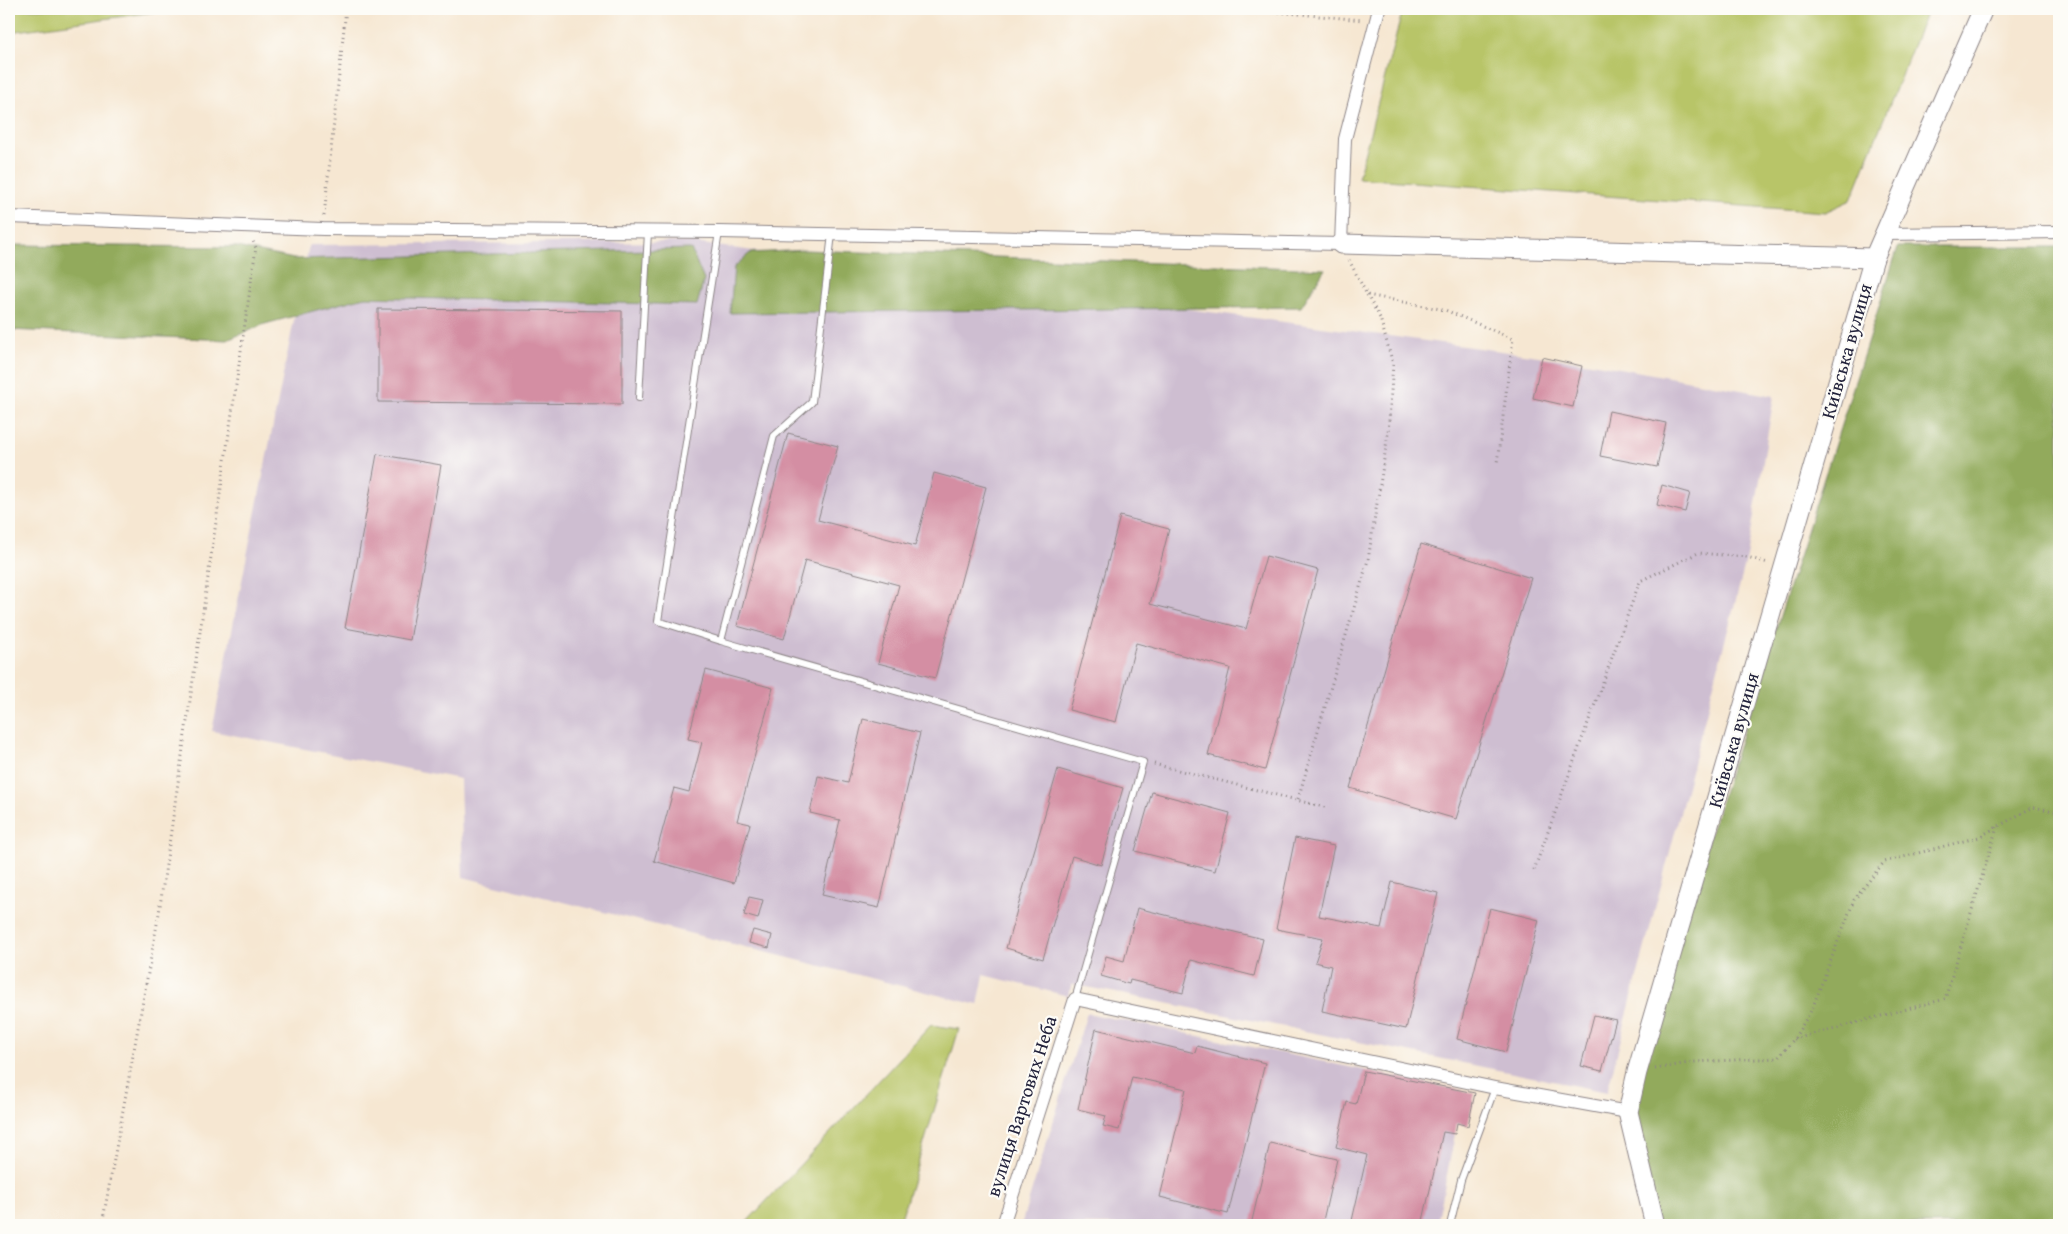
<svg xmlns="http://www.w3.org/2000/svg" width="2068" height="1234" font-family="'Gentium Book Plus',serif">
	<rect width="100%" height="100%" fill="#fdfcf7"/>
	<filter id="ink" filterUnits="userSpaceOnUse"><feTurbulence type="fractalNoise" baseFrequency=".02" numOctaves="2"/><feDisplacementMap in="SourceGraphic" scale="10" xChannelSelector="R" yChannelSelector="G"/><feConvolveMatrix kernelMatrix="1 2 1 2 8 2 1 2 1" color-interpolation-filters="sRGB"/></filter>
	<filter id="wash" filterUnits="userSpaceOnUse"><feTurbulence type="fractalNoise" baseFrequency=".0096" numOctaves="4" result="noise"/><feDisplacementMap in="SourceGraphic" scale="20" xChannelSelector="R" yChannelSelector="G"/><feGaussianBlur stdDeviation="1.12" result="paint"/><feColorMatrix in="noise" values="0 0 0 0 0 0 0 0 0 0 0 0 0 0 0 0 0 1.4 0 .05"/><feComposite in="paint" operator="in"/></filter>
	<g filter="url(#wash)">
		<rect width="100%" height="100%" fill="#f6e7d2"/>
		<g fill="#cebed1">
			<path d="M 687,242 L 1591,363 L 1774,396 L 1747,557 L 1607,1092 L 1072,984 L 1068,996 L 984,975 L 978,1005 L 463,877 L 460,779 L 212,731 L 309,245 Z"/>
			<path d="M 1087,1013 L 1475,1093 L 1468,1126 L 1457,1124 L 1437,1225 L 1021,1225 Z"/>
		</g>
		<g fill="#b8c567" stroke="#6d7451">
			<path d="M 9,9 L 176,9 L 9,32 Z"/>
			<path d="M 1403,9 L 1928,9 L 1851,200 L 1825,212 L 1358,178 Z"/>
			<path d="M 931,1025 L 959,1029 L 899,1225 L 744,1225 Z"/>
		</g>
		<g fill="#92aa5c" stroke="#5a664c">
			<path d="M 9,245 L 237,247 L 294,259 L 691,249 L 704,280 L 697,305 L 365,297 L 265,324 L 227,340 L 9,330 Z"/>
			<path d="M 1898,247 L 2059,247 L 2059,1225 L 1655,1225 L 1628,1112 L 1643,1044 Z"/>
			<path d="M 805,250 L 1325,269 L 1301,307 L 730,313 L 734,267 L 750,253 Z"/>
		</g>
		<g id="blocks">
			<g fill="#d48ea3">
				<path d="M 378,309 L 622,311 L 622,404 L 378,402 Z"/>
				<path d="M 1542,357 L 1582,366 L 1573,407 L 1533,398 Z"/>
				<path d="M 1609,411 L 1666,423 L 1657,467 L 1600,456 Z"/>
				<path d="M 788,433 L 838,446 L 818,520 L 915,546 L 934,473 L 986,487 L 935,678 L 878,663 L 899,585 L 805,560 L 784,639 L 737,626 Z"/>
				<path d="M 377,454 L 441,465 L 410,640 L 345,628 Z"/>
				<path d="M 1662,485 L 1690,493 L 1685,512 L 1657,505 Z"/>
				<path d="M 1120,516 L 1169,529 L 1150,604 L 1246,629 L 1266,556 L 1318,570 L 1265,770 L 1208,755 L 1230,668 L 1136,643 L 1116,722 L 1069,710 Z"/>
				<path d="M 1421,544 L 1531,578 L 1456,819 L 1350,788 Z"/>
				<path d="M 706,670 L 773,688 L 737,821 L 750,824 L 734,883 L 654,861 L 674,788 L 689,792 L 702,742 L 688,739 Z"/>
				<path d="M 863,719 L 920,733 L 879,908 L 822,895 L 840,820 L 810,813 L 818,776 L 848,783 Z"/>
				<path d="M 1058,769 L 1123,788 L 1101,865 L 1072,856 L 1043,959 L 1006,948 Z"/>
				<path d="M 1152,792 L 1230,813 L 1215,871 L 1135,851 Z"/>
				<path d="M 1295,838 L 1334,846 L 1319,916 L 1381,928 L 1392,882 L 1438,893 L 1406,1029 L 1322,1011 L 1331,966 L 1315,962 L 1323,938 L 1276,929 Z"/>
				<path d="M 749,897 L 763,900 L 758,919 L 744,915 Z"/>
				<path d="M 1137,908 L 1263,939 L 1254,976 L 1191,960 L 1183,993 L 1130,980 L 1129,984 L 1101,976 L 1106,956 L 1124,961 Z"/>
				<path d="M 1490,908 L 1539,920 L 1506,1052 L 1457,1039 Z"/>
				<path d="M 753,930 L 772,935 L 769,948 L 749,943 Z"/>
				<path d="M 1594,1015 L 1616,1020 L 1602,1071 L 1581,1066 Z"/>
				<path d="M 1096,1029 L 1195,1053 L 1197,1046 L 1265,1063 L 1228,1214 L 1160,1197 L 1186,1089 L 1132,1077 L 1119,1130 L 1103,1126 L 1106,1116 L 1078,1109 Z"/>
				<path d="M 1364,1071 L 1475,1093 L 1468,1126 L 1457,1123 L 1455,1134 L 1443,1132 L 1422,1225 L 1351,1225 L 1367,1155 L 1336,1147 L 1347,1102 L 1356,1104 Z"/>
				<path d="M 1270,1143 L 1337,1159 L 1322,1225 L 1251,1225 Z"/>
			</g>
		</g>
	</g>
	<g filter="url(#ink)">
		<use href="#blocks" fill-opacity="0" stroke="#8c8486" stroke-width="1"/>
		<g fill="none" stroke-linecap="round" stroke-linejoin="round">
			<g stroke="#8c8486" stroke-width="8">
				<g id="lane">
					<path d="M 719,232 L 658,621 L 721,641 L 1143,762 L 1075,999"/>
					<path d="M 639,398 L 648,232"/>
					<path d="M 721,641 L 774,436 L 812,402 L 832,234"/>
					<path d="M 1450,1225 L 1461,1180 L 1495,1088"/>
				</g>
			</g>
			<g stroke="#8c8486" stroke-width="14">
				<g id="street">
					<path d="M 9,217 L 323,229 L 719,232 L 1341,244 L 1345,139 L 1379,9"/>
					<path d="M 1883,234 L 2059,232"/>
					<path d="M 1003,1225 L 1075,999 L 1495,1088 L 1628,1112"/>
				</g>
			</g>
			<g stroke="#8c8486" stroke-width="21">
				<g id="secondary">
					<path d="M 1341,244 L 1874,258"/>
					<path d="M 1655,1225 L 1628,1112 L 1637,1072 L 1874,258 L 1983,9"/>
				</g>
			</g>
			<g stroke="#8c8486" stroke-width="3" stroke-dasharray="1 4" stroke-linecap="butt">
				<path d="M 1244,9 L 1363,20"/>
				<path d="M 324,216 L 346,9"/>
				<path d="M 1349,260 L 1367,295 L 1445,310 L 1513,339 L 1497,463"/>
				<path d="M 1154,764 L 1328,808"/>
				<path d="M 1298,799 L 1368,560 L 1388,434 L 1393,364 L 1380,318 L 1367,295"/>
				<path d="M 1534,870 L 1640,581 L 1698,553 L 1747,557 L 1768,563"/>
				<path d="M 1794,1039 L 1945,999 L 1997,827"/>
				<path d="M 1655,1069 L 1694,1062 L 1778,1058 L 1794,1039 L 1812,1009 L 1854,900 L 1884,862 L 1979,837 L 2033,807 L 2059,812"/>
				<path d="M 102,1225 L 159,913 L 256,248 L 252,239"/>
			</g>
			<use href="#lane" stroke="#fff" stroke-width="6"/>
			<use href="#street" stroke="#fff" stroke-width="12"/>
			<use href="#secondary" stroke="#fff" stroke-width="19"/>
		</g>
	</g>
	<g text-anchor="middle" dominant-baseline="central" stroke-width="4.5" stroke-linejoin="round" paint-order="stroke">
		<g font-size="19" fill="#22223b" stroke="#fdfcf7">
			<text transform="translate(1846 351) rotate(-74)">Київська вулиця</text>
			<text transform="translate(1733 740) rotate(-74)">Київська вулиця</text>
			<text transform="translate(1021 1106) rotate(-72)">вулиця Вартових Неба</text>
		</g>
	</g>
	<rect width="2068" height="1234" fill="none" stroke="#fdfcf7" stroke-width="30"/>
</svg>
